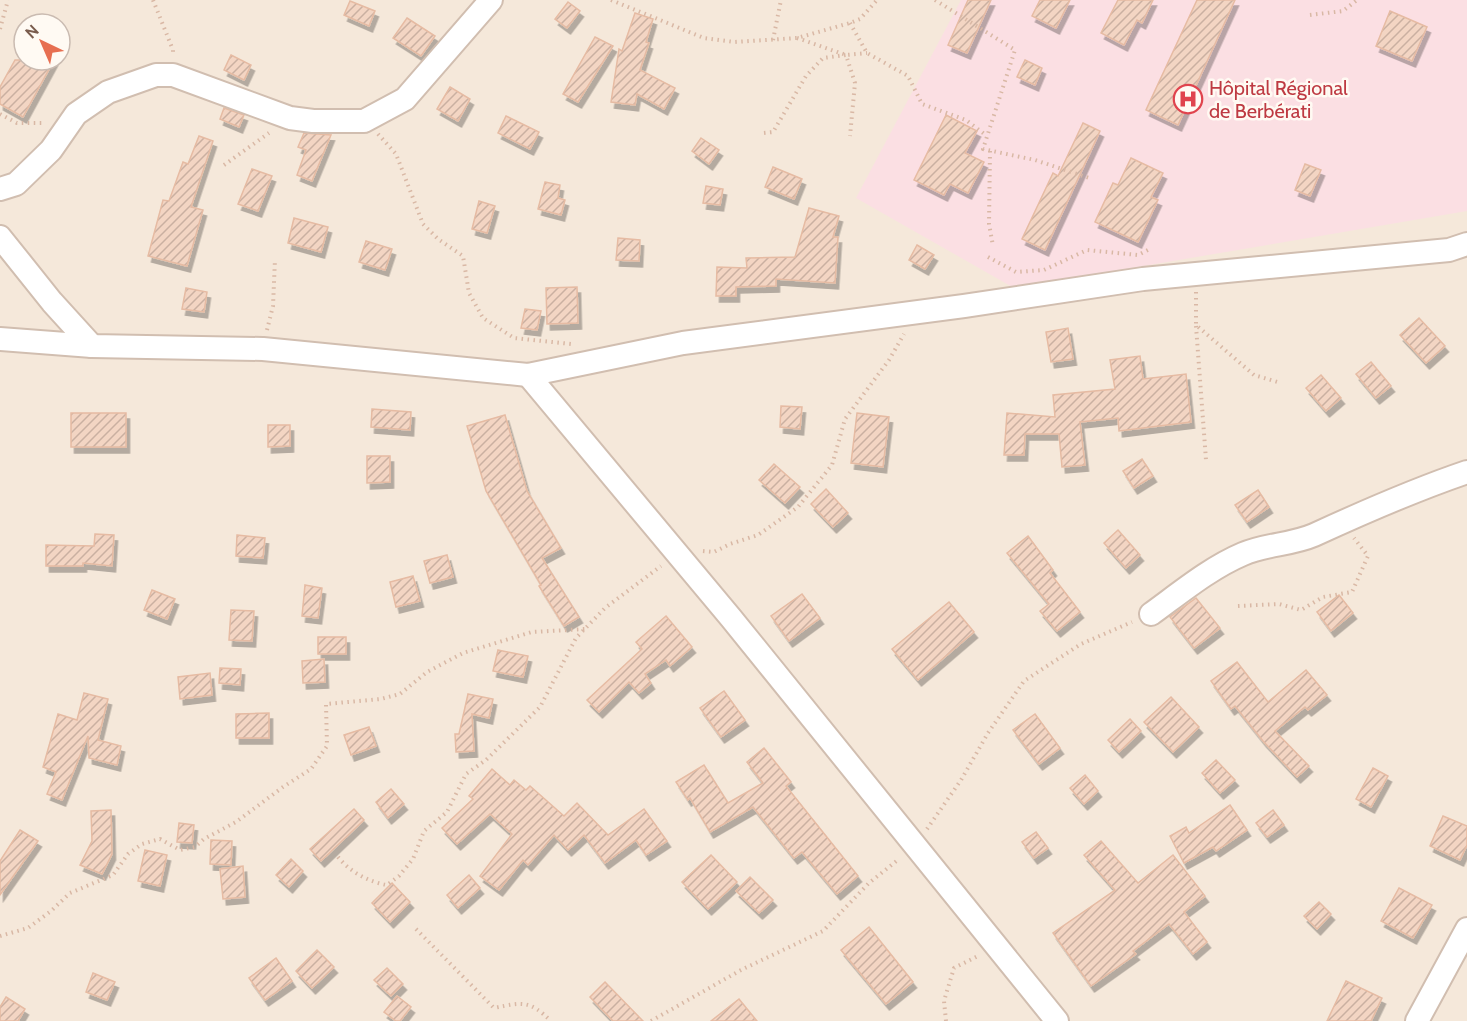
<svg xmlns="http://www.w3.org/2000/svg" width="1467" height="1021" font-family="Cabin,sans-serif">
	<defs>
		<pattern id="building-hatch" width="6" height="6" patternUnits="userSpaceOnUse" patternTransform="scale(1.5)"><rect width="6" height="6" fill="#f3d5c3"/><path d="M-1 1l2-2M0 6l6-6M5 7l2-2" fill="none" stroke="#cab0a1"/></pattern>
		<filter id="shadow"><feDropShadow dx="3.5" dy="6" stdDeviation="0" flood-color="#0004"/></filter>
	</defs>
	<rect width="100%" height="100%" fill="#fdf6ec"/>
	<path fill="#f5e8da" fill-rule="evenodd" d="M 0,0 L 1467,0 L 1467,1021 L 0,1021 ZM 24,24 L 60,24 L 60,60 L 24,60 Z"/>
	<path fill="#fbdfe3" d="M 961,0 L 1467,0 L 1467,211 L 1014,288 L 856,198 Z"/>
	<g fill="url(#building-hatch)" stroke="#e6bba3" stroke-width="1.5" filter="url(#shadow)">
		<path d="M 968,0 L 991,0 L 967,53 L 948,45 Z"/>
		<path d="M 1040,0 L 1070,0 L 1056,28 L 1032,16 Z"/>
		<path d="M 1118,0 L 1153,0 L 1142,23 L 1137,20 L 1124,45 L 1101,33 Z"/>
		<path d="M 1197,0 L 1235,0 L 1178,125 L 1146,110 Z"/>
		<path d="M 350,1 L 375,11 L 369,26 L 344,15 Z"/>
		<path d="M 568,2 L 580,11 L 567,28 L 555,19 Z"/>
		<path d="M 1390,11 L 1427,27 L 1412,61 L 1376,46 Z"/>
		<path d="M 635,13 L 653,19 L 646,42 L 649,43 L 640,70 L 675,88 L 664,109 L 637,94 L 635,105 L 611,102 L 619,49 L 622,51 Z"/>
		<path d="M 407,18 L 435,36 L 421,56 L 393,38 Z"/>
		<path d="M 595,37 L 613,46 L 578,102 L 563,94 Z"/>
		<path d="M 231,55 L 251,65 L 244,80 L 224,70 Z"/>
		<path d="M 15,60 L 54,60 L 23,117 L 0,104 L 0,87 Z"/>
		<path d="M 1025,60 L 1042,68 L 1035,85 L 1017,77 Z"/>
		<path d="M 450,87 L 470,99 L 458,121 L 437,109 Z"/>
		<path d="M 224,108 L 244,115 L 239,127 L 220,119 Z"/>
		<path d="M 946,115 L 977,131 L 965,153 L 984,162 L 968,193 L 950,184 L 944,195 L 914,180 Z"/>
		<path d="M 506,116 L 539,132 L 530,149 L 498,133 Z"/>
		<path d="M 1083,123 L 1100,131 L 1045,250 L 1022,239 L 1053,173 L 1058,176 Z"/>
		<path d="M 304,133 L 331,135 L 312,181 L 297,175 L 306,150 L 298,147 Z"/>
		<path d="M 199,136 L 213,141 L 191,207 L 203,210 L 187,266 L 148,256 L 163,200 L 169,201 L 183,162 L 188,164 Z"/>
		<path d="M 701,138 L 719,150 L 709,164 L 692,151 Z"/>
		<path d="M 1131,158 L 1163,173 L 1151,197 L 1158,200 L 1138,242 L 1095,222 L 1113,183 L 1118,185 Z"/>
		<path d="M 1305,164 L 1321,170 L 1310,196 L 1295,190 Z"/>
		<path d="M 773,167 L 802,179 L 794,199 L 765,187 Z"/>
		<path d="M 252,169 L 272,176 L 258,211 L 238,204 Z"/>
		<path d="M 545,182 L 560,185 L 558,198 L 565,200 L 561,215 L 538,209 Z"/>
		<path d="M 706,186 L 723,189 L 720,205 L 703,203 Z"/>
		<path d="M 479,201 L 495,206 L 487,233 L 472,229 Z"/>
		<path d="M 809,208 L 839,216 L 833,237 L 838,237 L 835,283 L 776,279 L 776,286 L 736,287 L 736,296 L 716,296 L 717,267 L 747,268 L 746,258 L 795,257 Z"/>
		<path d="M 294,218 L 328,227 L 321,252 L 288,243 Z"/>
		<path d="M 618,238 L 640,240 L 639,261 L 616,260 Z"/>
		<path d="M 366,241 L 392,249 L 385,270 L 359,262 Z"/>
		<path d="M 917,245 L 934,255 L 925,269 L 909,260 Z"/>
		<path d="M 577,287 L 578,323 L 547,324 L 546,288 Z"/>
		<path d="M 186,288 L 207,292 L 204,312 L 182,309 Z"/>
		<path d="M 525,309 L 541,311 L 537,330 L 521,328 Z"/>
		<path d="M 1419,318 L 1445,346 L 1426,363 L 1400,335 Z"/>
		<path d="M 1068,328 L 1073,359 L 1051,362 L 1046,332 Z"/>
		<path d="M 1140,356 L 1143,379 L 1186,374 L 1191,422 L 1119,431 L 1118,418 L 1080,422 L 1085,465 L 1062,467 L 1059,434 L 1025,434 L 1024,455 L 1004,455 L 1007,413 L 1055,417 L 1053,395 L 1115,389 L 1110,360 Z"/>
		<path d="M 1371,362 L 1391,386 L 1376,398 L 1356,374 Z"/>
		<path d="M 1321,375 L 1341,398 L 1326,411 L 1306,388 Z"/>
		<path d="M 781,406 L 802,407 L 800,429 L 780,427 Z"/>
		<path d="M 372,409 L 411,412 L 410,430 L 371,427 Z"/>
		<rect x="71" y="413" width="55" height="34"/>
		<path d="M 857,413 L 889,417 L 883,467 L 851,463 Z"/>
		<path d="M 505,415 L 527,491 L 561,548 L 542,558 L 579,617 L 564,626 L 539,586 L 541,585 L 486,491 L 467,426 Z"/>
		<path d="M 268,425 L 290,425 L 290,446 L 268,447 Z"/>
		<path d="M 367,456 L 390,456 L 390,482 L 367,483 Z"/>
		<path d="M 1142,459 L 1153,476 L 1134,488 L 1123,471 Z"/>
		<path d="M 774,464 L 800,487 L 785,503 L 759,480 Z"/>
		<path d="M 826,489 L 848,513 L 833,527 L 811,504 Z"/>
		<path d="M 1258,490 L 1269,507 L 1247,522 L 1235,505 Z"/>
		<path d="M 1118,530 L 1140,555 L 1126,568 L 1104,543 Z"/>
		<path d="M 95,534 L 114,535 L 112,566 L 83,563 L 83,566 L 46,566 L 46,545 L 94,546 Z"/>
		<path d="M 237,535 L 265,538 L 263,558 L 236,556 Z"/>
		<path d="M 1028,536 L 1053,570 L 1050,573 L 1080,612 L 1057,631 L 1040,611 L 1049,604 L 1007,553 Z"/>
		<path d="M 447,555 L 453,577 L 430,583 L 424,561 Z"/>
		<path d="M 413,576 L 420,601 L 396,607 L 390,582 Z"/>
		<path d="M 305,585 L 322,588 L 318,618 L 302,616 Z"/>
		<path d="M 152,590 L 175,599 L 167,619 L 144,610 Z"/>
		<path d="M 802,594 L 820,618 L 789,641 L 771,616 Z"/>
		<path d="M 1339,595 L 1353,613 L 1331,631 L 1317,612 Z"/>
		<path d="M 1196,598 L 1220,628 L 1194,648 L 1170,617 Z"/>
		<path d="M 949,602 L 974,632 L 918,680 L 892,649 Z"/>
		<path d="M 231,610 L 254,611 L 252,641 L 229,640 Z"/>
		<path d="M 666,616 L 692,647 L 670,666 L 666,660 L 645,674 L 651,683 L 639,693 L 629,682 L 599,712 L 587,700 L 642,649 L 636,642 Z"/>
		<rect x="318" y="637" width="28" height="17"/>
		<path d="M 498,650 L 528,656 L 523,677 L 493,671 Z"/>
		<path d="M 324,659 L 325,682 L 303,683 L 302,661 Z"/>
		<path d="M 1237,662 L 1268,702 L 1306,670 L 1327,695 L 1308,710 L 1305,707 L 1275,731 L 1309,766 L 1297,777 L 1263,741 L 1235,706 L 1231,709 L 1211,681 Z"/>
		<path d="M 220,668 L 241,669 L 240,685 L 219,683 Z"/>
		<path d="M 210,673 L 212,695 L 180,699 L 178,677 Z"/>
		<path d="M 724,691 L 745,720 L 721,737 L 700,708 Z"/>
		<path d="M 84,693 L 108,699 L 98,740 L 121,746 L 117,765 L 89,758 L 88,736 L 62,800 L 47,794 L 56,772 L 43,767 L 58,714 L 77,720 Z"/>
		<path d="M 468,694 L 493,699 L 489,718 L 472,714 L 474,751 L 456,752 L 455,734 L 459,734 Z"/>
		<path d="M 1171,697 L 1199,727 L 1173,752 L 1144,722 Z"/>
		<path d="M 269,713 L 269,738 L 236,738 L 236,714 Z"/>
		<path d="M 1035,714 L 1060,748 L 1039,764 L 1013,730 Z"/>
		<path d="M 1130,719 L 1141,731 L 1119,752 L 1108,740 Z"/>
		<path d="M 369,727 L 376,746 L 351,755 L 344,735 Z"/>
		<path d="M 764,748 L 791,782 L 786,786 L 858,876 L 837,894 L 802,852 L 794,858 L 753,807 L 710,832 L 690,798 L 688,800 L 676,782 L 704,765 L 728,803 L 763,783 L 747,762 Z"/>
		<path d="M 1216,760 L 1235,780 L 1220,793 L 1202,773 Z"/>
		<path d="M 1373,768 L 1388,776 L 1371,807 L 1356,799 Z"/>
		<path d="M 492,769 L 510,785 L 514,780 L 526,790 L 530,786 L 564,816 L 577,803 L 608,835 L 644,809 L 667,841 L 646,855 L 636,840 L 605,863 L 584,835 L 568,850 L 554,835 L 528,865 L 523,860 L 499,890 L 480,876 L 512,834 L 490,814 L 457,844 L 442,828 L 473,799 L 469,796 Z"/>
		<path d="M 1085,775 L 1098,791 L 1084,804 L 1070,788 Z"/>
		<path d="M 391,789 L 404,804 L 388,818 L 376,802 Z"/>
		<path d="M 1230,805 L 1247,830 L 1216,851 L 1213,847 L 1184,863 L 1170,836 L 1186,827 L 1189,833 Z"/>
		<path d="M 354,809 L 364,820 L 321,861 L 310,849 Z"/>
		<path d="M 111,810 L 112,854 L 102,874 L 80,865 L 92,841 L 91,811 Z"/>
		<path d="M 1273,810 L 1284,825 L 1267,837 L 1256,823 Z"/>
		<path d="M 1443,816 L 1467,826 L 1467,845 L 1460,860 L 1430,846 Z"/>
		<path d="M 179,823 L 194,825 L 192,843 L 177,842 Z"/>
		<path d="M 20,830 L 38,841 L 0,895 L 0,861 Z"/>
		<path d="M 1036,832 L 1048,848 L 1034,858 L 1022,842 Z"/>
		<path d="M 211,840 L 232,841 L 231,865 L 210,864 Z"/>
		<path d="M 1101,841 L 1138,883 L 1173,855 L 1205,896 L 1184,912 L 1207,942 L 1193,954 L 1169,924 L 1133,951 L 1136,954 L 1091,986 L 1053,933 L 1115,890 L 1084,855 Z"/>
		<path d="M 145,850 L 167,855 L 160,886 L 138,881 Z"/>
		<path d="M 711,855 L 737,882 L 708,909 L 682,882 Z"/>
		<path d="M 291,859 L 303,871 L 289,887 L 276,875 Z"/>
		<path d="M 243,866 L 245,897 L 223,899 L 220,869 Z"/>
		<path d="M 469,875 L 480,888 L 458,908 L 447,895 Z"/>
		<path d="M 750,877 L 773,900 L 759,913 L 736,891 Z"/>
		<path d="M 392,883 L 410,902 L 390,922 L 372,903 Z"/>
		<path d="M 1399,888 L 1432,905 L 1413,938 L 1381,921 Z"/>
		<path d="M 1319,902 L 1331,914 L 1317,929 L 1304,916 Z"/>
		<path d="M 869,927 L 913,982 L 886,1004 L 841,950 Z"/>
		<path d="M 317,950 L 334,967 L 312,988 L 296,971 Z"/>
		<path d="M 276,958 L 292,981 L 265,1000 L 249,978 Z"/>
		<path d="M 387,968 L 403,984 L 391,996 L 374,980 Z"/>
		<path d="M 93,973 L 115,982 L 107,1000 L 86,992 Z"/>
		<path d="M 1346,981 L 1382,998 L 1371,1021 L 1327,1021 Z"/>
		<path d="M 605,982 L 643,1021 L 613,1021 L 590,997 Z"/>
		<path d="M 397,996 L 411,1007 L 400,1021 L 396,1021 L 384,1012 Z"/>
		<path d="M 6,997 L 25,1009 L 18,1021 L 0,1021 L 0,1007 Z"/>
		<path d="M 739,999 L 757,1021 L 711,1021 Z"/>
	</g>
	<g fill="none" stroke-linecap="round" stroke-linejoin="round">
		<g stroke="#d1beb0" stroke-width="26">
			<g id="minor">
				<path d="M 0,189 L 16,184 L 51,150 L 76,114 L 108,92 L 156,75 L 173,75 L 290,118 L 313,121 L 364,121 L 405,99 L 491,0"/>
				<path d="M 0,237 L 52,302 L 92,346"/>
				<path d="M 0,339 L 92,346 L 263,349 L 528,375 L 683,343 L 964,306 L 1143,279 L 1449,250 L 1467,244"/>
				<path d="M 528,375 L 731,618 L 1057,1021"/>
				<path d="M 1151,614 C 1180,593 1210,568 1243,554 C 1266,544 1291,545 1314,535 C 1364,512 1414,490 1467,472"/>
				<path d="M 1417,1021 L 1467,929"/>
			</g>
		</g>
		<g stroke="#d9b8a5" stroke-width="4" stroke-dasharray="1.5 4.5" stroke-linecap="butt">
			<path d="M 153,0 L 173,50 L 173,55"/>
			<path d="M 611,0 L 704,38 L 734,42 L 797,38 L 850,23 L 860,19 L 877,0"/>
			<path d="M 935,0 L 1015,50 L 983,149 L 1035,160 L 1092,179"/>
			<path d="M 1310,15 L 1343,11 L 1357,0"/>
			<path d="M 850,23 L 867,53 L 908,76 L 922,104 L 966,120 L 987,136"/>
			<path d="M 0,29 L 8,0"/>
			<path d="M 797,38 L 846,55 L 867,53"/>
			<path d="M 773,40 L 781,0"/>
			<path d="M 0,114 L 17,123 L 45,123"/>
			<path d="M 764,133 L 773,132 L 806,76 L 823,58 L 846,55 L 855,83 L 850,136"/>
			<path d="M 378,134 L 396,154 L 423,224 L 438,239 L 463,256 L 469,293 L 483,318 L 514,338 L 571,344"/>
			<path d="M 990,151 L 989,224 L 993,246"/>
			<path d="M 224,165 L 269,133"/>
			<path d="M 988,257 L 1016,272 L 1044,270 L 1087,250 L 1138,255 L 1150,249"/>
			<path d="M 1196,292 L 1196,325 L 1254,375 L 1281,383"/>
			<path d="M 1196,326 L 1206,460"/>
			<path d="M 267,330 L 273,306 L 275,259"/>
			<path d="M 703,551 L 714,552 L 730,544 L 758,535 L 798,507 L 832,465 L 845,419 L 889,360 L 904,334"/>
			<path d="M 1238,606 L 1279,604 L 1301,610 L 1323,597 L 1352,592 L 1368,556 L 1354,538"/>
			<path d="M 927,829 L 961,780 L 988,733 L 1024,681 L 1081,644 L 1132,622"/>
			<path d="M 338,857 C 350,872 369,882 387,885 L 399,876 L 413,859 L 424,831 L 447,812 L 466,774 L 486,760 L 540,707 L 576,638 L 605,608 L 661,566"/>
			<path d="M 416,929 L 494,1008 C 523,1002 529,1000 551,1021"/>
			<path d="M 0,936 L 28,928 L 51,911 L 70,893 L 113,875 L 128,854 L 142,844 L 160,839 L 180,850 L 195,847 L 204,839 L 236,822 L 283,787 L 311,769 L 327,746 L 326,704 L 381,699 L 400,694 L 427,672 L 463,653 L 532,632 L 585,629"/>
			<path d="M 651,1021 L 741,970 L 823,931 L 869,883 L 899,859"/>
			<path d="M 946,1021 L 944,1001 L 954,968 L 978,956"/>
		</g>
		<use href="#minor" stroke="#fff" stroke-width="22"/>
	</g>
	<defs>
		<g id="hospital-ring" transform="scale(1.5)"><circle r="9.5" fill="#fffaf3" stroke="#e0444e" stroke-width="1.5"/><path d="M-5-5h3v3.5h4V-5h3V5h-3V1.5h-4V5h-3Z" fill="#e0444e"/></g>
	</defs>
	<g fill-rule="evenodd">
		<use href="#hospital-ring" x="1188" y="99"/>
	</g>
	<g text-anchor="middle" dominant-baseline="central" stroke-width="5" stroke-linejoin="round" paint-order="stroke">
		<g font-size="20" fill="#be3a42" stroke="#fffaf3" text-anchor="start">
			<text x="1209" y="88">Hôpital Régional<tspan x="1209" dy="23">de Berbérati</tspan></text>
		</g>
	</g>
	<g transform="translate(42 42) rotate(316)"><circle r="28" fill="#fffaf3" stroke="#cabbb1" stroke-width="1.5"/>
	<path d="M0-4.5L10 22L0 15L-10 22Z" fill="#e76f51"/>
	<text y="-9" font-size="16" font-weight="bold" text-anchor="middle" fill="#7a5c4d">N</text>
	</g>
</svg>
